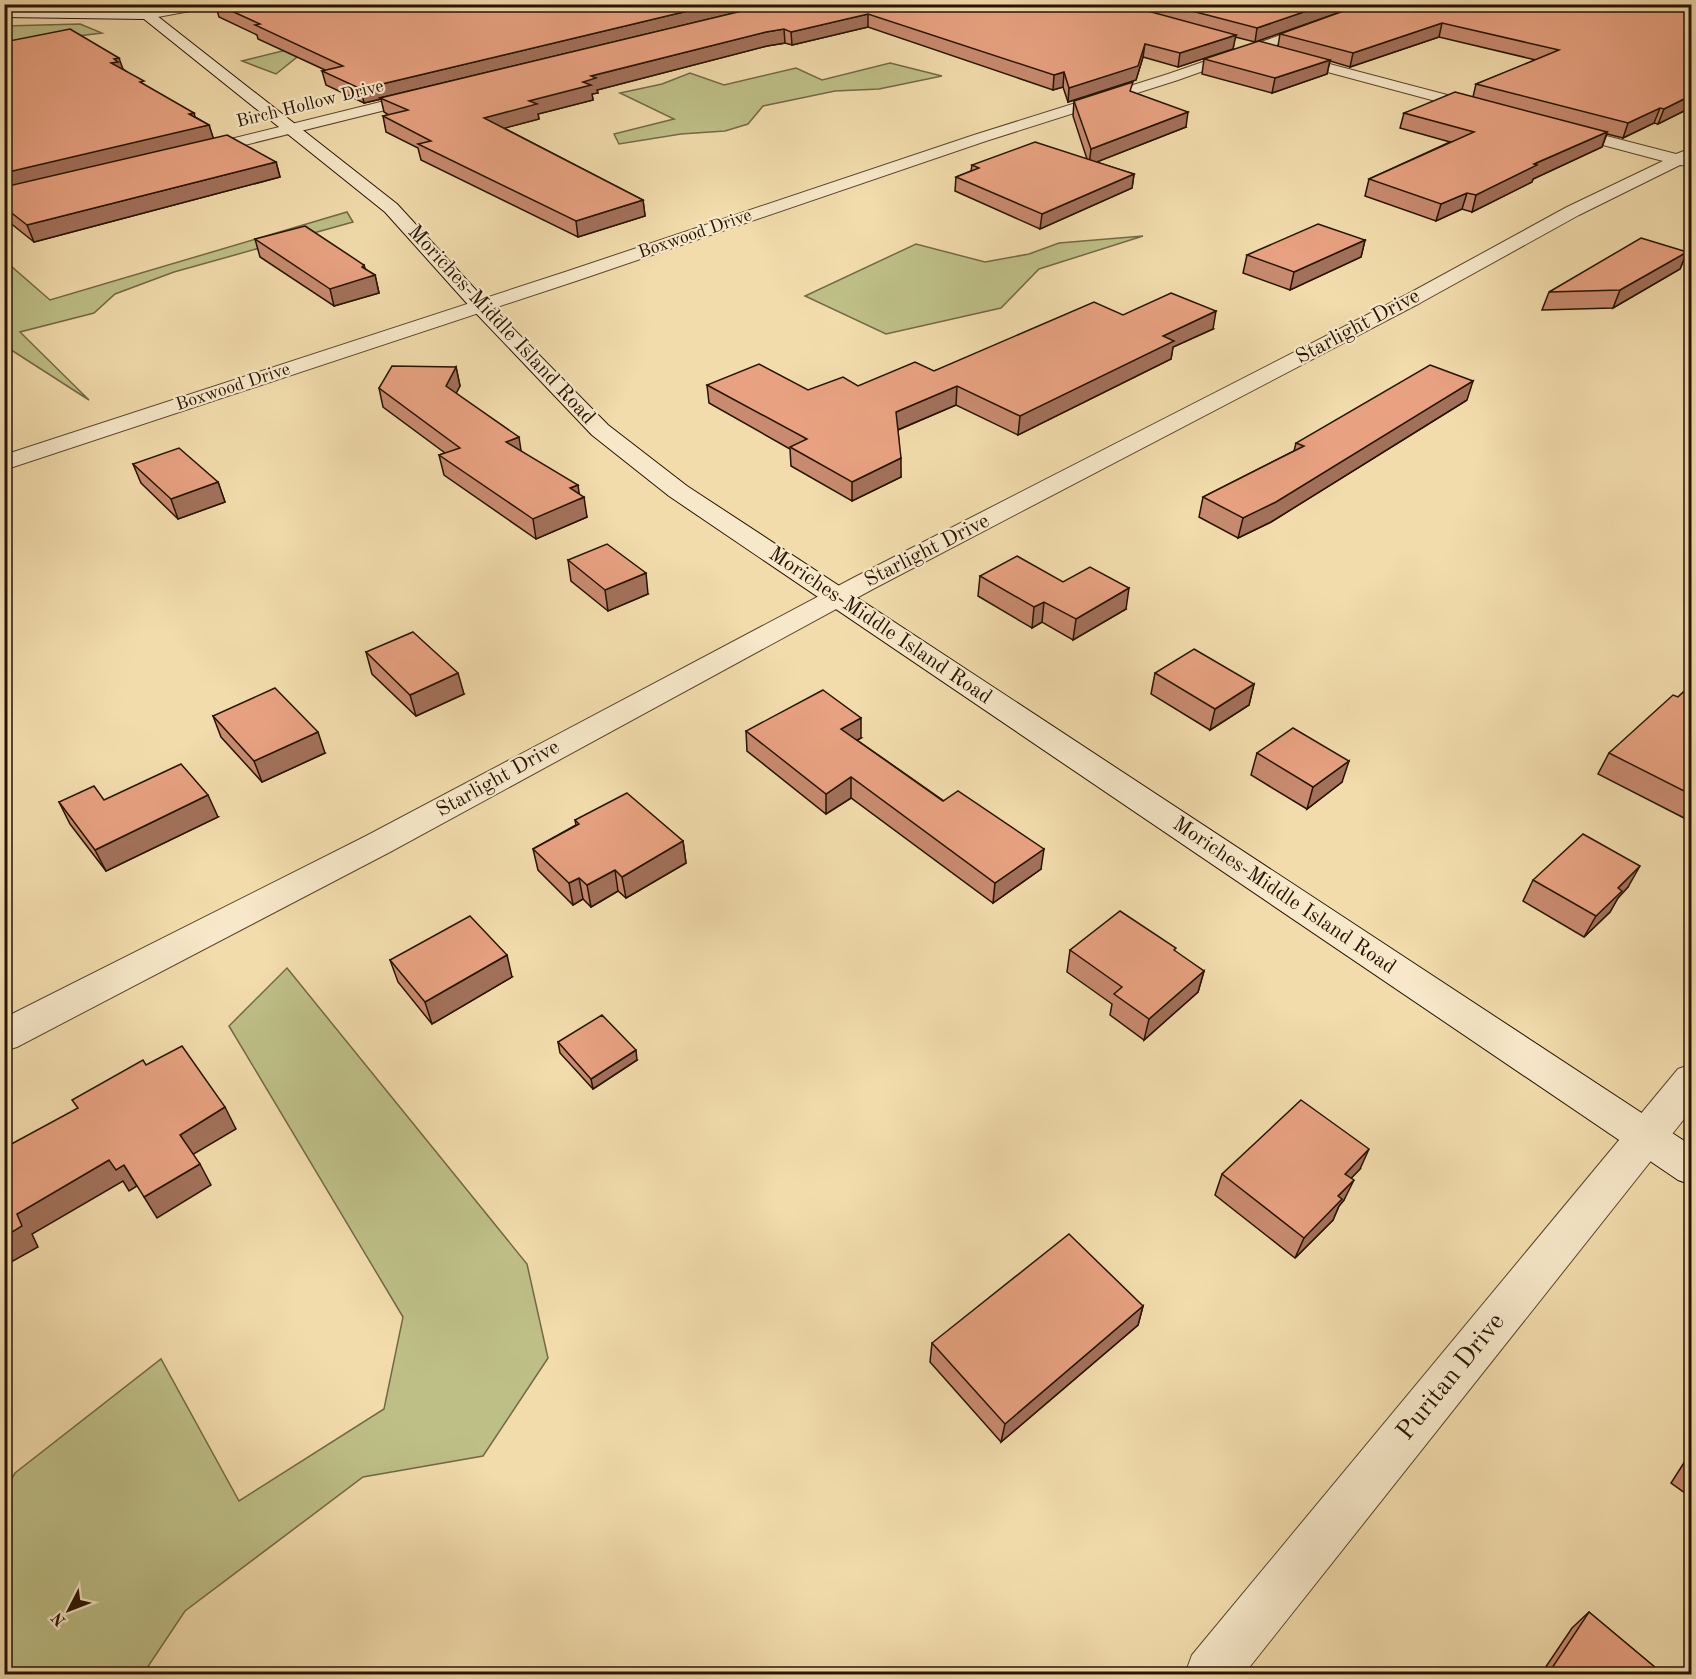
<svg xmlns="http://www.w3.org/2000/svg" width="1696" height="1679" font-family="'Old Standard TT',serif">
	<rect width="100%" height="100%" fill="#f2dcac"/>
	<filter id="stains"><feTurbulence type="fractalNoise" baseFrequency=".00333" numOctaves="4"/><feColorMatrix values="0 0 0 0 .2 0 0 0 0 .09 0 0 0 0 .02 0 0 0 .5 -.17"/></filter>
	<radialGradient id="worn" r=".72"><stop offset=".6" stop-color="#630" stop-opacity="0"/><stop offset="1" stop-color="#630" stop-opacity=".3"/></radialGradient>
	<g fill="#bebf87" stroke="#736944" stroke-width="1.5">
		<path d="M 80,24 L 102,33 L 53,39 L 5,48 L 5,26 Z"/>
		<path d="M 355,33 L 301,54 L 276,74 L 242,61 Z"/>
		<path d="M 890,63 L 942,76 L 879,89 L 835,91 L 763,106 L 748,124 L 725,131 L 681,134 L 619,144 L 614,134 L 674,119 L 620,93 L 662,84 L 690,73 L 724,85 L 796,68 L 822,80 Z"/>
		<path d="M 347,212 L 353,222 L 174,272 L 115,294 L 94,313 L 20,332 L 89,400 L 5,346 L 4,260 L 50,300 Z"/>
		<path d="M 1143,236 L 1039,269 L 1001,308 L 886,334 L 805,296 L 916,244 L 985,262 L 1029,254 L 1059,243 Z"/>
		<path d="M 287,968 L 527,1264 L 548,1358 L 483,1456 L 363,1477 L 185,1611 L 143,1674 L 5,1674 L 5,1490 L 15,1473 L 161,1359 L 239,1501 L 384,1409 L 403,1317 L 229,1026 Z"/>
	</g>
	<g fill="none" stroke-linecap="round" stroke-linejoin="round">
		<g stroke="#5a452b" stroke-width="2">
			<g id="street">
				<path d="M 182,4 L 212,4 L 206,8 L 147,19 L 140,15 L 142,12 Z"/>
				<path d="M 1371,4 L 1391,4 L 1178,80 L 986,141 L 579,280 L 4,470 L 4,455 L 565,272 L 974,135 L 1168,74 Z"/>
				<path d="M 1284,52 L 1489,106 L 1492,109 L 1484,114 L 1279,59 L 1277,56 L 1279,53 Z"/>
				<path d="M 425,91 L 430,93 L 433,96 L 430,99 L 196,157 L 188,152 L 190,149 Z"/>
				<path d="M 1560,124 L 1676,154 L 1692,148 L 1692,166 L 1680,165 L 1579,215 L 1420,303 L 873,589 L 390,852 L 17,1047 L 4,1051 L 4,1018 L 366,836 L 855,577 L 1406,295 L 1567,207 L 1663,161 L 1554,132 L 1552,129 Z"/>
				<path d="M 1692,1064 L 1692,1109 L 1244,1674 L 1185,1674 L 1192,1655 L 1678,1069 Z"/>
			</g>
		</g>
		<g stroke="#281300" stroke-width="2">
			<path id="secondary" d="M 127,4 L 142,4 L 397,204 L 486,301 L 608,425 L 687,486 L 1692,1146 L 1692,1185 L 1678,1180 L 669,496 L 592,435 L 472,309 L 385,212 L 144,19 L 4,17 L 4,9 L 134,11 Z"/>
		</g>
		<use href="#street" fill="#f7e8c9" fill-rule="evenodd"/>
		<use href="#secondary" fill="#f7e8c9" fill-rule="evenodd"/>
	</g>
	<g fill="#c88b6f" stroke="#281300" stroke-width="1.5">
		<path d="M 215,4 L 1363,4 L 1255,42 L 1235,37 L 1233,49 L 1178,67 L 1143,57 L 1136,80 L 1068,102 L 1063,87 L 1053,90 L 868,27 L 792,45 L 785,43 L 767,46 L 597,90 L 598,93 L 592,94 L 593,100 L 538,114 L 539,119 L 504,128 L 643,200 L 645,216 L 578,237 L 421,160 L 418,148 L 386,132 L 383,116 L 389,115 L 384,112 L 381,99 L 364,103 L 326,85 L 322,71 L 325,70 L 258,39 L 257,35 L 219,17 Z"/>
		<path d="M 1692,4 L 1692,107 L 1658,124 L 1654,123 L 1623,138 L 1607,134 L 1602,147 L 1533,179 L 1532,182 L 1472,212 L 1462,209 L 1436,221 L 1365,196 L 1369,179 L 1450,142 L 1400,128 L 1404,113 L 1473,97 L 1476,84 L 1536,60 L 1439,37 L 1350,67 L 1330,61 L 1327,74 L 1272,93 L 1202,74 L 1204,59 L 1278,46 L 1280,34 Z"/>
		<path d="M 4,42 L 123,69 L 146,86 L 195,117 L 209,125 L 213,138 L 276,162 L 280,177 L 34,242 L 4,218 Z"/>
		<path d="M 1131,92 L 1186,127 L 1096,162 L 1134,174 L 1132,188 L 1040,229 L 955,191 L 956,177 L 971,171 L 972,165 L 1087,159 L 1073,116 L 1074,101 Z"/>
		<path d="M 255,239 L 364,265 L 365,269 L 375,275 L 379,293 L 334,306 L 260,257 Z"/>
		<path d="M 1365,240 L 1361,257 L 1290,290 L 1243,273 L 1247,255 Z"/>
		<path d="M 1687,252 L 1680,269 L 1613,308 L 1542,310 L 1549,292 Z"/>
		<path d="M 1123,315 L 1213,329 L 1173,347 L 1171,359 L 1018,435 L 956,405 L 898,430 L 901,477 L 852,501 L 791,466 L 790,449 L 709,403 L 707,385 L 808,390 L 858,386 L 934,371 Z"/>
		<path d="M 456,367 L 460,386 L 456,393 L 521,451 L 579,493 L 587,517 L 536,539 L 444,475 L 439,455 L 445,453 L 383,407 L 379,388 Z"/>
		<path d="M 1467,400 L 1271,522 L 1238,538 L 1199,517 L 1203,497 L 1294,451 L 1296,443 Z"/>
		<path d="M 133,464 L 218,482 L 225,502 L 178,519 L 141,483 Z"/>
		<path d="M 568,560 L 648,594 L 608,611 L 571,581 Z"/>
		<path d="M 980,576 L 1063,582 L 1126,609 L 1073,640 L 1042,622 L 1032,628 L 978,596 Z"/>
		<path d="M 366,652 L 464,694 L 416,716 L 372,674 Z"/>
		<path d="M 1155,673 L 1254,684 L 1249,705 L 1210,730 L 1151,694 Z"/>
		<path d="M 1692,684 L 1692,817 L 1688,820 L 1598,774 L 1609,753 L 1678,697 Z"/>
		<path d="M 213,716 L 325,753 L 262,782 L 221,737 Z"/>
		<path d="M 746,731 L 861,738 L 857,740 L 1041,869 L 993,903 L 851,798 L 826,814 L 747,751 Z"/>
		<path d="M 1257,753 L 1342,782 L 1307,809 L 1251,775 Z"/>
		<path d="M 104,800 L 218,817 L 106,871 L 70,824 L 59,802 Z"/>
		<path d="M 575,820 L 683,841 L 686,863 L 626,898 L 618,891 L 591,907 L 583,899 L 573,905 L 538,870 L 533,849 L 576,825 Z"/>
		<path d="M 1533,880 L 1628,887 L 1618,898 L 1610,912 L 1584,937 L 1523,901 Z"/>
		<path d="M 1070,950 L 1175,952 L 1204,971 L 1198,992 L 1144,1040 L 1110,1015 L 1112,1004 L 1067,972 Z"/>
		<path d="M 390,960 L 512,977 L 432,1024 L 398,982 Z"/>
		<path d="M 558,1042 L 637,1060 L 593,1089 L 560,1053 Z"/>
		<path d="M 1360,1169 L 1351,1178 L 1344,1200 L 1339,1206 L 1333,1220 L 1295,1258 L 1215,1195 L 1222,1174 Z"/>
		<path d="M 1143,1306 L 1138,1325 L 1001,1442 L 930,1362 L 932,1343 Z"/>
		<path d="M 1692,1450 L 1692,1498 L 1671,1483 Z"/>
		<path d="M 1589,1612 L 1663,1674 L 1541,1674 L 1572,1628 Z"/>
	</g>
	<g fill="#a2715a" stroke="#281300" stroke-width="1.5">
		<path d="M 717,4 L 771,4 L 380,98 L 381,99 L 364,103 L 361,89 Z"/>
		<path d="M 1327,4 L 1363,4 L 1255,42 L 1257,28 Z"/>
		<path d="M 868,14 L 868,27 L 792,45 L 791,32 Z"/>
		<path d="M 1442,23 L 1439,37 L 1350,67 L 1353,53 Z"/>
		<path d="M 784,29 L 785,43 L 767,46 L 597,90 L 598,93 L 592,94 L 593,100 L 538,114 L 539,119 L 487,133 L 484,118 L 529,101 L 583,82 L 591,76 L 766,32 Z"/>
		<path d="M 1236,35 L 1233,49 L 1178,67 L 1180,53 Z"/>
		<path d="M 1145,44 L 1143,57 L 1136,80 L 1068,102 L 1069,88 Z"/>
		<path d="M 119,58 L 124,72 L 111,63 L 114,59 Z"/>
		<path d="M 1330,60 L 1327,74 L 1272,93 L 1275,78 Z"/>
		<path d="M 1064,72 L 1063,87 L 1053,90 L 1054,75 Z"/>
		<path d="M 1692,95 L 1692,107 L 1658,124 L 1664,109 Z"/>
		<path d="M 1660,108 L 1654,123 L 1623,138 L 1628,123 Z"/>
		<path d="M 1188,112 L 1186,127 L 1089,165 L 1091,149 Z"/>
		<path d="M 194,113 L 198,127 L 209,125 L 214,140 L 4,191 L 4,173 Z"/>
		<path d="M 1607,132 L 1602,147 L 1533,179 L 1532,182 L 1472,212 L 1476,195 L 1534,164 Z"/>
		<path d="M 276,162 L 280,177 L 34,242 L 27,225 Z"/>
		<path d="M 1134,174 L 1132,188 L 1040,229 L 1042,214 Z"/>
		<path d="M 1467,193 L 1462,209 L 1436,221 L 1441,204 Z"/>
		<path d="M 643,200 L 645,216 L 578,237 L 576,221 Z"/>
		<path d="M 1365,240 L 1361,257 L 1290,290 L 1294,272 Z"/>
		<path d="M 1687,252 L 1680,269 L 1613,308 L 1620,290 Z"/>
		<path d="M 364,265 L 367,277 L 375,275 L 379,293 L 334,306 L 330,289 Z"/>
		<path d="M 1216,311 L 1213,329 L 1173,347 L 1171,359 L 1018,435 L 1020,416 L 1163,336 Z"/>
		<path d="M 456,367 L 460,386 L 450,405 L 446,386 Z"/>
		<path d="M 1473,381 L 1467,400 L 1271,522 L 1238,538 L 1243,518 Z"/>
		<path d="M 957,386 L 956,405 L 895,431 L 896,412 Z"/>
		<path d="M 519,437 L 522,457 L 506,442 Z"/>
		<path d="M 901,458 L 901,477 L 852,501 L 852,482 Z"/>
		<path d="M 218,482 L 225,502 L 178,519 L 171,499 Z"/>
		<path d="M 578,485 L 580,499 L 584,497 L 587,517 L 536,539 L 533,519 L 570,488 Z"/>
		<path d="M 646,573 L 648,594 L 608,611 L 605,590 Z"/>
		<path d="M 1129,588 L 1126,609 L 1073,640 L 1076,619 Z"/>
		<path d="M 1044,602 L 1042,622 L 1032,628 L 1034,607 Z"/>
		<path d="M 458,673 L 464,694 L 416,716 L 410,695 Z"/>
		<path d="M 1254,684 L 1249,705 L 1210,730 L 1215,709 Z"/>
		<path d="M 861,718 L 861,738 L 841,749 L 841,729 Z"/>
		<path d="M 318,732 L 325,753 L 262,782 L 254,761 Z"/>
		<path d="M 1349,761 L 1342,782 L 1307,809 L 1313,787 Z"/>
		<path d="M 851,777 L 851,798 L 826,814 L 826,794 Z"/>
		<path d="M 208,795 L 218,817 L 106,871 L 95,850 Z"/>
		<path d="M 683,841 L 686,863 L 626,898 L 622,877 Z"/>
		<path d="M 1044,849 L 1041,869 L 993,903 L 995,883 Z"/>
		<path d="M 1640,866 L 1628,887 L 1618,898 L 1610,912 L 1584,937 L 1596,916 L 1618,888 Z"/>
		<path d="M 615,870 L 618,891 L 591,907 L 587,885 Z"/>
		<path d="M 579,878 L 583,899 L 573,905 L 569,883 Z"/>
		<path d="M 507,955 L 512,977 L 432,1024 L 425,1002 Z"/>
		<path d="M 1204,971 L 1198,992 L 1144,1040 L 1149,1019 Z"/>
		<path d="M 636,1050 L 637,1060 L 593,1089 L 591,1079 Z"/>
		<path d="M 225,1107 L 236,1129 L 192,1155 L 180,1135 Z"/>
		<path d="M 1369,1149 L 1360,1169 L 1336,1194 L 1345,1174 Z"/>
		<path d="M 109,1160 L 124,1165 L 137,1186 L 129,1191 L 123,1181 L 32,1234 L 38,1247 L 4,1266 L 4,1237 L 17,1214 Z"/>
		<path d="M 200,1164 L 211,1185 L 157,1218 L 144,1197 Z"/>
		<path d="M 1354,1180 L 1344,1200 L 1339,1206 L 1333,1220 L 1295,1258 L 1304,1238 L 1338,1196 Z"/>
		<path d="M 1143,1306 L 1138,1325 L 1001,1442 L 1005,1424 Z"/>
	</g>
	<g fill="#e8a281" stroke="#281300" stroke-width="1.5">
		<path d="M 216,4 L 717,4 L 361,89 L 322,71 L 343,66 L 255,25 L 260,24 Z"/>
		<path d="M 771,4 L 1122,4 L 1236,35 L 1180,53 L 1145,44 L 1138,66 L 1069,88 L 1064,72 L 1054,75 L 868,14 L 791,32 L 784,29 L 766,32 L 591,76 L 596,78 L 583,82 L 591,85 L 529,101 L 537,104 L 484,118 L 643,200 L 576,221 L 418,144 L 431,141 L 383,116 L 408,110 L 380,98 Z"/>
		<path d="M 1165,4 L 1327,4 L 1257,28 Z"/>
		<path d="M 1363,4 L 1692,4 L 1692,95 L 1664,109 L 1660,108 L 1628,123 L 1476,84 L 1559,50 L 1442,23 L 1353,53 L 1280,34 Z"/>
		<path d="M 70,29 L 119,58 L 114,59 L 118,62 L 111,63 L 144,81 L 140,82 L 194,113 L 189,114 L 209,125 L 4,173 L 4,42 Z"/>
		<path d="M 1259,41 L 1330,60 L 1275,78 L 1204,59 Z"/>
		<path d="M 1133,82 L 1130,91 L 1188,112 L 1091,149 L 1074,101 Z"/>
		<path d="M 1455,92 L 1607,132 L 1534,164 L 1537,165 L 1476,195 L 1467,193 L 1441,204 L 1369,179 L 1474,132 L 1404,113 Z"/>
		<path d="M 227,135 L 276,162 L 27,225 L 4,207 L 4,187 Z"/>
		<path d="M 1035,142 L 1134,174 L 1042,214 L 956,177 L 979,168 L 972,165 Z"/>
		<path d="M 1318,224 L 1365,240 L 1294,272 L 1247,255 Z"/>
		<path d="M 305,226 L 364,265 L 362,267 L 375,275 L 330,289 L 255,239 Z"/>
		<path d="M 1641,238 L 1687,252 L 1620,290 L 1549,292 Z"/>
		<path d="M 1171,293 L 1216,311 L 1163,336 L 1174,341 L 1020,416 L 957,386 L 896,412 L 901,458 L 852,482 L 790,447 L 807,439 L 707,385 L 759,364 L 808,390 L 843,377 L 858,386 L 915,362 L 934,371 L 1094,302 L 1123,315 Z"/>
		<path d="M 1430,365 L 1473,381 L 1276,502 L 1243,518 L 1203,497 L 1304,446 L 1296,443 Z"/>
		<path d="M 392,366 L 456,367 L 446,386 L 519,437 L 506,442 L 578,485 L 570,488 L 584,497 L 533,519 L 439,455 L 460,448 L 379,388 Z"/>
		<path d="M 179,448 L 218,482 L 171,499 L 133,464 Z"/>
		<path d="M 607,544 L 646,573 L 605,590 L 568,560 Z"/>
		<path d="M 1017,556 L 1063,582 L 1090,567 L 1129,588 L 1076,619 L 1044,602 L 1034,607 L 980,576 Z"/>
		<path d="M 413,632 L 458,673 L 410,695 L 366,652 Z"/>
		<path d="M 1194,649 L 1254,684 L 1215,709 L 1155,673 Z"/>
		<path d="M 1692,684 L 1692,795 L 1609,753 L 1673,695 L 1678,697 Z"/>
		<path d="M 275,688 L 318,732 L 254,761 L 213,716 Z"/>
		<path d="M 823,690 L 861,718 L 841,729 L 943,801 L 958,791 L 1044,849 L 995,883 L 851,777 L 826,794 L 746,731 Z"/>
		<path d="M 1293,728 L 1349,761 L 1313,787 L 1257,753 Z"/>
		<path d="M 181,764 L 208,795 L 95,850 L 59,802 L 94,786 L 104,800 Z"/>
		<path d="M 627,793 L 683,841 L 622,877 L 615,870 L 587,885 L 579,878 L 569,883 L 533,849 L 579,824 L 575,820 Z"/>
		<path d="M 1583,834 L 1640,866 L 1618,888 L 1622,891 L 1596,916 L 1533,880 Z"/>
		<path d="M 1120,911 L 1176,948 L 1174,950 L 1204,971 L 1149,1019 L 1114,994 L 1122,987 L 1070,950 Z"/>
		<path d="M 470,916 L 507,955 L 425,1002 L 390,960 Z"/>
		<path d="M 602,1015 L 636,1050 L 591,1079 L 558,1042 Z"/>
		<path d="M 182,1046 L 225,1107 L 180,1135 L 200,1164 L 144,1197 L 124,1165 L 116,1170 L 109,1160 L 17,1214 L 22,1226 L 4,1237 L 4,1148 L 78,1108 L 72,1100 L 143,1060 L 146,1065 Z"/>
		<path d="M 1301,1100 L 1369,1149 L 1345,1174 L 1354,1180 L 1338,1196 L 1342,1199 L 1304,1238 L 1222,1174 Z"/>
		<path d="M 1069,1234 L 1143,1306 L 1005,1424 L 932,1343 Z"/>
		<path d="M 1589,1612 L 1663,1674 L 1548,1674 Z"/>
	</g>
	<g text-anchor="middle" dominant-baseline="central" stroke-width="4.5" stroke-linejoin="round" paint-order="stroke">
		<g font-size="18" fill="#281300" stroke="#f7e8c9">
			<text transform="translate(310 104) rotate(-14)">Birch Hollow Drive</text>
			<text transform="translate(695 234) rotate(-19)">Boxwood Drive</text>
			<text transform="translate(233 387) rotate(-18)">Boxwood Drive</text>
		</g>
		<g font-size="21" fill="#281300" stroke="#f7e8c9">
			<text transform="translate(501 325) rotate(47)">Moriches-Middle Island Road</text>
			<text transform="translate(1358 327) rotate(-28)">Starlight Drive</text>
			<text transform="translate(927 551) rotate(-27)">Starlight Drive</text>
			<text transform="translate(880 626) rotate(34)">Moriches-Middle Island Road</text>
			<text transform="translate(498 779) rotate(-29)">Starlight Drive</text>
			<text transform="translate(1284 896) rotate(34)">Moriches-Middle Island Road</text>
		</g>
		<g font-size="26" fill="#281300" stroke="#f7e8c9">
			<text transform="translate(1451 1377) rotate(-51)">Puritan Drive</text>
		</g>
	</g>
	<rect width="1696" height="1679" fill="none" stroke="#f2dcac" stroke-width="24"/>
	<rect x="6" y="6" width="1684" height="1667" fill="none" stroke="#281300" stroke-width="3"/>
	<rect x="12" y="12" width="1672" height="1655" fill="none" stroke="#281300" stroke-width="1.5"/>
	<g transform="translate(69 1610) rotate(228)" stroke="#f7e8c9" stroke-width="4.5" paint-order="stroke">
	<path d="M0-4.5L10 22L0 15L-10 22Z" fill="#281300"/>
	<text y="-9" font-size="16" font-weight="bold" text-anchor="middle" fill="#281300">N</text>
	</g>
	<rect width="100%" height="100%" filter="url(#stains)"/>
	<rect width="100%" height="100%" fill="url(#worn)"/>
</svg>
